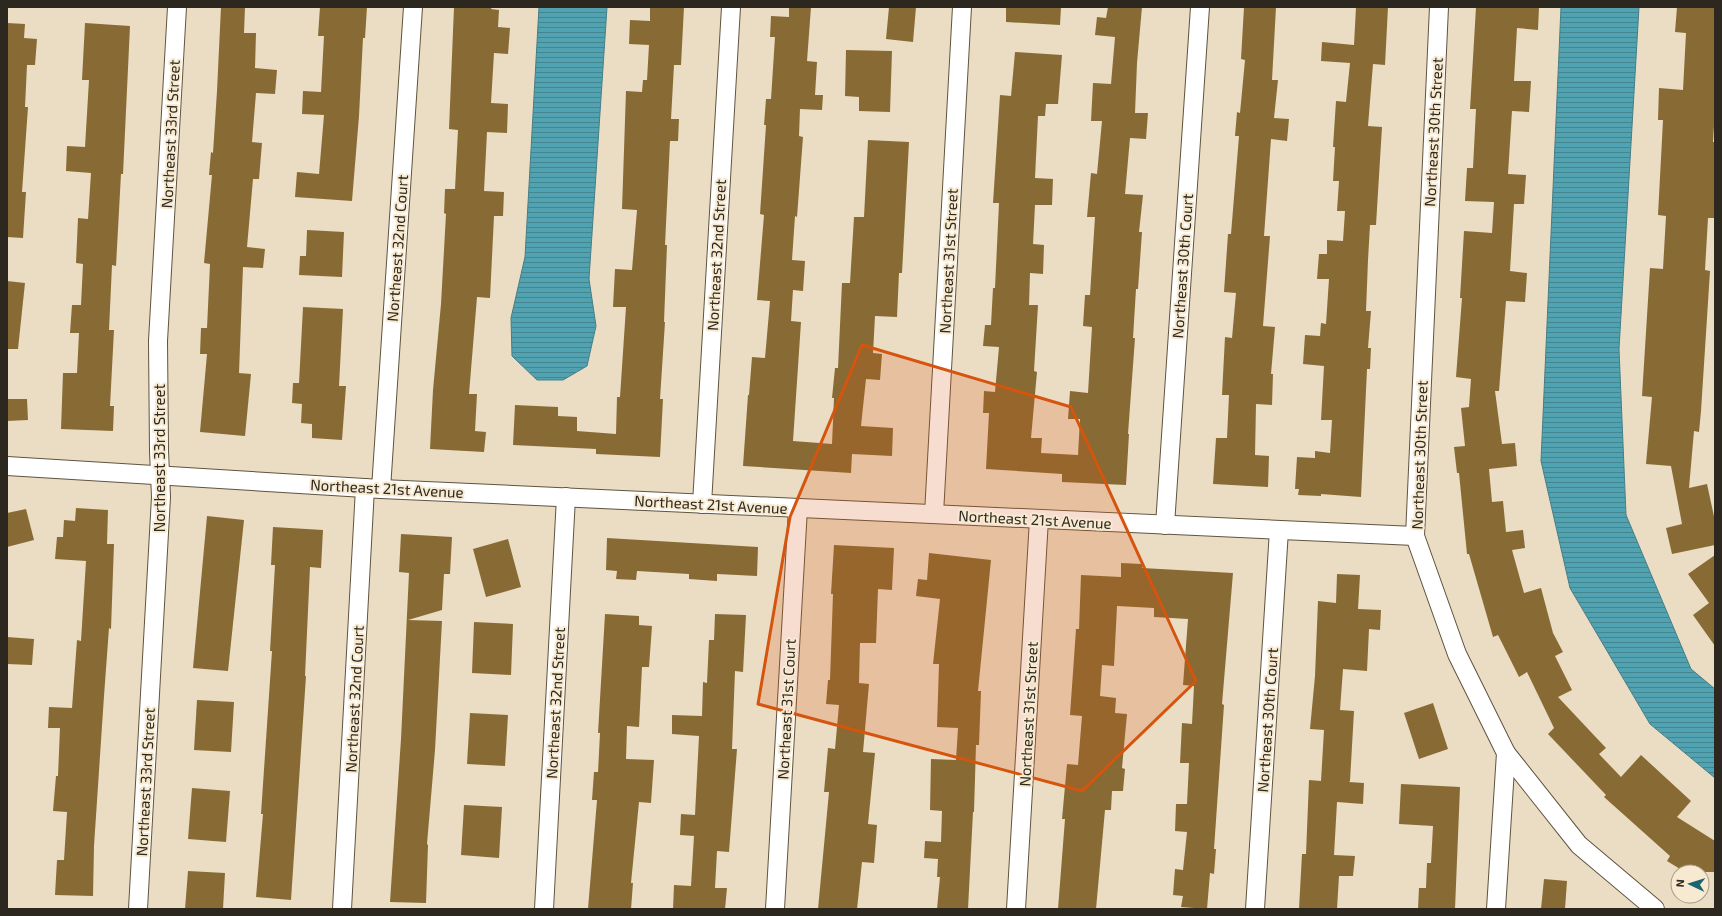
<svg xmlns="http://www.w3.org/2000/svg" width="1722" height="916" font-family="'Exo 2',sans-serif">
	<defs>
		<pattern id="water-rules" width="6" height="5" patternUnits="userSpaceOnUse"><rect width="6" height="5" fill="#52a3b1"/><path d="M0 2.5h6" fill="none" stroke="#44858f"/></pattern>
	</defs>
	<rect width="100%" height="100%" fill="#ebdcc4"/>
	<g fill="url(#water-rules)" stroke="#477e85">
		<path d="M 539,7 L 607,7 L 589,279 L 596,326 L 587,366 L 563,380 L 537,380 L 512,356 L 511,318 L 525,257 Z"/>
		<path d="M 1561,7 L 1639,7 L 1619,349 L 1626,515 L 1691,669 L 1715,689 L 1715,778 L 1650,724 L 1570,588 L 1541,461 Z"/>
	</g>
	<g fill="#886b34">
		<path d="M 221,7 L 245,7 L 244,33 L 256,33 L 255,68 L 277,70 L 275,94 L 256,93 L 252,142 L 262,143 L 259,179 L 253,179 L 247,247 L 265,249 L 263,268 L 243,267 L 239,373 L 251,374 L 245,436 L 200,432 L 207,354 L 200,354 L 201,328 L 207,328 L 210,264 L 204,263 L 212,175 L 209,175 L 211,152 L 213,153 L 217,91 Z"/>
		<path d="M 320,7 L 367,7 L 365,38 L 363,38 L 359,116 L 352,201 L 295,197 L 297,172 L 319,174 L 324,115 L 302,114 L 303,91 L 321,92 L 324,36 L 318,36 Z"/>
		<path d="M 454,7 L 492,7 L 491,9 L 499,10 L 498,27 L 510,28 L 508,54 L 494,53 L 491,103 L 508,104 L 507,133 L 487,132 L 484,191 L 504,192 L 503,216 L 494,216 L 490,298 L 477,297 L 469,394 L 477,394 L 475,431 L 486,432 L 484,452 L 430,449 L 433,390 L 441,304 L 446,214 L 444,213 L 445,189 L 455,189 L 458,130 L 449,129 Z"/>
		<path d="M 650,7 L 684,7 L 681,65 L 674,65 L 671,119 L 679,119 L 678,141 L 670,141 L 665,245 L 667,245 L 664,322 L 665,322 L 660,399 L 663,399 L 660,457 L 596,454 L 596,449 L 513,445 L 515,405 L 558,407 L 558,416 L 577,417 L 577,431 L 616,434 L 617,397 L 620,397 L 626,307 L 613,307 L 615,269 L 632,270 L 637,210 L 622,209 L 626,91 L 642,92 L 643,80 L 647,80 L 649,45 L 629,44 L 630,20 L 650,21 Z"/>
		<path d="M 789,7 L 811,7 L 807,61 L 817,62 L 815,95 L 823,95 L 822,110 L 800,109 L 799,136 L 803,137 L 797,217 L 795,216 L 792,260 L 805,261 L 803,291 L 793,290 L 791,321 L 801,322 L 793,441 L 832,444 L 834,398 L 832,398 L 835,368 L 838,368 L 842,283 L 850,283 L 854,217 L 864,217 L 868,140 L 909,142 L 902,273 L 899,273 L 897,317 L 875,316 L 873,353 L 882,354 L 880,380 L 866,379 L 861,426 L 893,428 L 892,456 L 852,454 L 851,473 L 743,466 L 748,395 L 749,395 L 752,357 L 765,358 L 770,301 L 757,300 L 764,215 L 760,214 L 766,125 L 764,125 L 766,99 L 771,99 L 775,37 L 770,37 L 771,16 L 789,17 Z"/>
		<path d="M 889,7 L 916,7 L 913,42 L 886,39 Z"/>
		<path d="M 1006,7 L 1061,7 L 1060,25 L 1006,22 Z"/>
		<path d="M 1108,7 L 1142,7 L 1137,63 L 1135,113 L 1148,113 L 1146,139 L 1130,138 L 1125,194 L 1143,195 L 1139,232 L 1142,232 L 1138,289 L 1136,289 L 1133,338 L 1135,338 L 1128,434 L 1129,434 L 1126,485 L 1062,482 L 1062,474 L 986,469 L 989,413 L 983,413 L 984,391 L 995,392 L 999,347 L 983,346 L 985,325 L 991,325 L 993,288 L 995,288 L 999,203 L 993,203 L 1000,95 L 1011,96 L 1015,52 L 1062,55 L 1058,104 L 1046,104 L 1045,116 L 1038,116 L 1035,178 L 1053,179 L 1052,205 L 1035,205 L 1033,244 L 1044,245 L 1043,274 L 1030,273 L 1029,305 L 1038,305 L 1034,371 L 1037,372 L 1031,438 L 1042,438 L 1041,453 L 1078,455 L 1080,419 L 1068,419 L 1070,391 L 1088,393 L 1092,327 L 1083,326 L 1085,295 L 1090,295 L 1095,217 L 1087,217 L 1091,173 L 1097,174 L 1102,121 L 1091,121 L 1093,83 L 1111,84 L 1115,37 L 1095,35 L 1097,17 L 1106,18 Z"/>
		<path d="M 1244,7 L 1276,7 L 1272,80 L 1278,80 L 1274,118 L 1289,119 L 1287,141 L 1271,139 L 1264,236 L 1270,236 L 1263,326 L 1275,327 L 1271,374 L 1273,374 L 1272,405 L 1256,404 L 1255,455 L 1269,456 L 1268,487 L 1213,484 L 1216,438 L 1227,438 L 1229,395 L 1222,395 L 1225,337 L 1232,338 L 1236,293 L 1224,292 L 1228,234 L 1231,234 L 1239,136 L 1235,136 L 1237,112 L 1240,113 L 1245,60 L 1241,59 Z"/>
		<path d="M 1356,7 L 1388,7 L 1385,65 L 1373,64 L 1368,126 L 1382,127 L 1376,225 L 1370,225 L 1368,260 L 1366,311 L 1371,311 L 1368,348 L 1371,348 L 1370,369 L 1367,369 L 1361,497 L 1321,494 L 1321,496 L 1298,495 L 1299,489 L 1295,489 L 1297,457 L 1315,458 L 1315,451 L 1330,453 L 1332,420 L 1321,420 L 1324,366 L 1303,364 L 1305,335 L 1320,336 L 1321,323 L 1326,324 L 1329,279 L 1317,279 L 1319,254 L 1327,254 L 1327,240 L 1343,241 L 1345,211 L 1337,211 L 1339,181 L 1333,181 L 1335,147 L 1333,147 L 1336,101 L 1346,102 L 1350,63 L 1321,61 L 1322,42 L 1354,45 Z"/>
		<path d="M 1476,7 L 1539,7 L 1538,30 L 1517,28 L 1514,81 L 1531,81 L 1529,112 L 1512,111 L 1508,174 L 1526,175 L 1524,204 L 1514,204 L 1510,271 L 1527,273 L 1525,302 L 1506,301 L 1499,391 L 1495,391 L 1502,444 L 1515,443 L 1517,466 L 1489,469 L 1492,502 L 1503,501 L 1506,532 L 1523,530 L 1525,548 L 1512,550 L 1524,593 L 1541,588 L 1553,633 L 1563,652 L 1555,656 L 1572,690 L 1558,697 L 1606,748 L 1599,754 L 1621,777 L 1641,755 L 1691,801 L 1677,817 L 1715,841 L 1715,872 L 1685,872 L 1667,861 L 1670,856 L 1604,797 L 1606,795 L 1548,734 L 1554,728 L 1527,672 L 1519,677 L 1498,635 L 1493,637 L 1469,554 L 1467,554 L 1459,473 L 1457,473 L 1454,447 L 1465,446 L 1461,408 L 1469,407 L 1471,379 L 1456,377 L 1462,298 L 1460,298 L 1464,231 L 1492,233 L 1494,202 L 1465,201 L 1467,168 L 1473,168 L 1476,109 L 1470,109 Z"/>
		<path d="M 1677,7 L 1715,7 L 1715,110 L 1713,142 L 1715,142 L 1715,198 L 1714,218 L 1708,218 L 1705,270 L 1710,271 L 1701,411 L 1699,432 L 1694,431 L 1689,488 L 1707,484 L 1715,521 L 1715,545 L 1672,554 L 1666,528 L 1682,524 L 1671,466 L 1646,464 L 1652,397 L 1642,396 L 1650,268 L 1663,269 L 1666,216 L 1658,215 L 1663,120 L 1658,120 L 1659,88 L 1683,90 L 1686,33 L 1675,32 Z"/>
		<path d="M 7,23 L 25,24 L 24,38 L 37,39 L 35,65 L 27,65 L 25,107 L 28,107 L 22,192 L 26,192 L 23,238 L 7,237 Z"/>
		<path d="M 85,23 L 130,26 L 123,174 L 121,174 L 116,266 L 112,265 L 109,330 L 114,330 L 110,406 L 114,406 L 113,431 L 61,429 L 63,373 L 77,373 L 79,333 L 70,333 L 72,305 L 81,305 L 83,264 L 76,263 L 78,218 L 88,219 L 91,173 L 66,171 L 67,146 L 85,147 L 89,80 L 82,80 Z"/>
		<path d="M 846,50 L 892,51 L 890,112 L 859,111 L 859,97 L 845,96 Z"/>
		<path d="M 307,230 L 344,232 L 342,277 L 299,275 L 300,256 L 306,256 Z"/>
		<path d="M 7,281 L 25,283 L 18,349 L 7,349 Z"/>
		<path d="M 303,307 L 343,309 L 339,386 L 346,386 L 342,440 L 312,438 L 312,424 L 301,423 L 302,404 L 292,403 L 293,383 L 299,383 Z"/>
		<path d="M 7,399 L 27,399 L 28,420 L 7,421 Z"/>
		<path d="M 76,508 L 108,510 L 107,544 L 114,544 L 111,629 L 109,628 L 104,696 L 94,846 L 93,896 L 55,895 L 57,860 L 64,860 L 67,812 L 53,811 L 56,776 L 58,776 L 60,728 L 48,728 L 49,707 L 72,708 L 77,640 L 81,641 L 86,561 L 55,559 L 57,537 L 63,537 L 64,520 L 75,521 Z"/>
		<path d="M 26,509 L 34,540 L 7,547 L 7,513 Z"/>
		<path d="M 207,516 L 244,520 L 228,671 L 193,668 Z"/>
		<path d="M 273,527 L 323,530 L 321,568 L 310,567 L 305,676 L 306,676 L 291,900 L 256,897 L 263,814 L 261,814 L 272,651 L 270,651 L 275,565 L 271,565 Z"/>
		<path d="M 401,534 L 452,537 L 450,574 L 444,574 L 442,610 L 408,620 L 442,621 L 435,750 L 427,844 L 428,845 L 426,903 L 390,902 L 401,739 L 409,573 L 399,572 Z"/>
		<path d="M 607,538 L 758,547 L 757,576 L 717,574 L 717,581 L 689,579 L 689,574 L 637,571 L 636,580 L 616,579 L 617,571 L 606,570 Z"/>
		<path d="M 508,539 L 521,587 L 486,597 L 473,549 Z"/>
		<path d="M 834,545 L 894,548 L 892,590 L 878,589 L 876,643 L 860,643 L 859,683 L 869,684 L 863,752 L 875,753 L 868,824 L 877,825 L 874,863 L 862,862 L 857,909 L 818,909 L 829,792 L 824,792 L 828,748 L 835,749 L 839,705 L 826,704 L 828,680 L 830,680 L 833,594 L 831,594 Z"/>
		<path d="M 929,553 L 991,560 L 978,691 L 981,691 L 979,745 L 976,745 L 974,812 L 973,812 L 968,909 L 937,909 L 940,877 L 937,877 L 938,859 L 924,858 L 925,841 L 941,842 L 942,811 L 930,810 L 931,759 L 956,760 L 958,728 L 937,727 L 939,664 L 933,664 L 940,599 L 916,596 L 918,579 L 927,580 Z"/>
		<path d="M 1715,555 L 1715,646 L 1693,615 L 1709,603 L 1688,574 Z"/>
		<path d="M 1121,563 L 1142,564 L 1142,568 L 1233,573 L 1222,704 L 1224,705 L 1214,849 L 1216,849 L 1214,874 L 1210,873 L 1207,909 L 1181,907 L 1183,896 L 1173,895 L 1175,869 L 1183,870 L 1187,832 L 1175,831 L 1176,804 L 1187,804 L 1189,763 L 1180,763 L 1182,723 L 1192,724 L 1194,686 L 1183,685 L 1188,619 L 1154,617 L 1154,608 L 1117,606 L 1114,666 L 1102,665 L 1100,696 L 1116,698 L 1115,713 L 1127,714 L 1122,768 L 1125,769 L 1123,791 L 1112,791 L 1111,810 L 1105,810 L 1096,909 L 1058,909 L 1065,819 L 1062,819 L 1067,764 L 1078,765 L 1082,716 L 1070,715 L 1076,629 L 1079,629 L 1081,575 L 1121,577 Z"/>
		<path d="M 1337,574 L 1360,575 L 1358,609 L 1381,610 L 1380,630 L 1369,629 L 1367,671 L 1343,669 L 1340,710 L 1354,711 L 1350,781 L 1349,782 L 1364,783 L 1363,804 L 1337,802 L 1334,855 L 1355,856 L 1353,876 L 1339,876 L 1337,909 L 1299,909 L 1302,854 L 1306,854 L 1309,780 L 1321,781 L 1324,730 L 1310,729 L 1315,676 L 1318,601 L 1336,603 Z"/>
		<path d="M 605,614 L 639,616 L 639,625 L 652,626 L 649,667 L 642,667 L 639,727 L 627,726 L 626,759 L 654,760 L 651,803 L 639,802 L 631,883 L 633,883 L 631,909 L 588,909 L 597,800 L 592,800 L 594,772 L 598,772 L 600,733 L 598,733 Z"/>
		<path d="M 715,614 L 746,615 L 743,672 L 735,671 L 732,749 L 737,749 L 729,852 L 717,851 L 715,888 L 727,888 L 725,909 L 673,909 L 674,885 L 691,886 L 694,836 L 680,835 L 681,814 L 695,815 L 699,736 L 672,734 L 672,715 L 702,716 L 703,682 L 707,683 L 709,640 L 714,640 Z"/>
		<path d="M 474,622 L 513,624 L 511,675 L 472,673 Z"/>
		<path d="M 7,637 L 34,639 L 32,665 L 7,664 Z"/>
		<path d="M 197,700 L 234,702 L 231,752 L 194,750 Z"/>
		<path d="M 1433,703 L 1448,749 L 1419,759 L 1404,713 Z"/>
		<path d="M 470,713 L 508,715 L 505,766 L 467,764 Z"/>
		<path d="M 1401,784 L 1460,787 L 1455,909 L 1418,909 L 1419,888 L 1426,888 L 1427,863 L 1431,863 L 1433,826 L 1399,824 Z"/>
		<path d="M 192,788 L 230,791 L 226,842 L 188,839 Z"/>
		<path d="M 464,805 L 502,807 L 499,858 L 461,855 Z"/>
		<path d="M 188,871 L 225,873 L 223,909 L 185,909 Z"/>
		<path d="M 1544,879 L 1567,881 L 1565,909 L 1541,909 Z"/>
	</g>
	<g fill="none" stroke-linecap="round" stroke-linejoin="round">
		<g stroke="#60543f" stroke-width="20">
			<g id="minor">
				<path d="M 1439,7 L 1415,536 L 1457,654 L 1506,753 L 1496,909"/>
				<path d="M 7,466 L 381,489 L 1415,536"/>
				<path d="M 381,489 L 413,7"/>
				<path d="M 702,504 L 731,7"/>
				<path d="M 934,514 L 962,7"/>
				<path d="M 1165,525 L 1200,7"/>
				<path d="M 1506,753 L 1579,845 L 1655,909"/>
				<path d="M 138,909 L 161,497 L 159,451 L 158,341 L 177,7"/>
				<path d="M 342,909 L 365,488"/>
				<path d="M 544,909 L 566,497"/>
				<path d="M 775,909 L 798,508"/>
				<path d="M 1016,909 L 1039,519"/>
				<path d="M 1255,909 L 1279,530"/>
			</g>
		</g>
		<use href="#minor" stroke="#fff" stroke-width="18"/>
	</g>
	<path fill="#d5540e" fill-opacity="0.2" stroke="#d5540e" stroke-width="3" stroke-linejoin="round" d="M 862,345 L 1071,407 L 1196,681 L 1082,791 L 758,704 L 790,517 Z"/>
	<g text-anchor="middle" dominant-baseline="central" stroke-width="4" stroke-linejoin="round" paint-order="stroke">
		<g font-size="15" fill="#2d281f" stroke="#f8ead1">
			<text transform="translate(1433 132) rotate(-87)">Northeast 30th Street</text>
			<text transform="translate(170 134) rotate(-87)">Northeast 33rd Street</text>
			<text transform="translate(397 248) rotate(-86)">Northeast 32nd Court</text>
			<text transform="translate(716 255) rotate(-87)">Northeast 32nd Street</text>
			<text transform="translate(948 261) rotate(-87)">Northeast 31st Street</text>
			<text transform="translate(1182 266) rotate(-86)">Northeast 30th Court</text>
			<text transform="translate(1419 455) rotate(-88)">Northeast 30th Street</text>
			<text transform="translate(159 458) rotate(-90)">Northeast 33rd Street</text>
			<text transform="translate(387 488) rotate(3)">Northeast 21st Avenue</text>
			<text transform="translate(711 504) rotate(3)">Northeast 21st Avenue</text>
			<text transform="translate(1035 519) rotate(3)">Northeast 21st Avenue</text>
			<text transform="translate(354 699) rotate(-87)">Northeast 32nd Court</text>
			<text transform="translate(555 703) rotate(-87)">Northeast 32nd Street</text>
			<text transform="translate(786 709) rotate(-87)">Northeast 31st Court</text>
			<text transform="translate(1028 714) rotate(-87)">Northeast 31st Street</text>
			<text transform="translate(1267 720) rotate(-86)">Northeast 30th Court</text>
			<text transform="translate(145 782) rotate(-87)">Northeast 33rd Street</text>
		</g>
	</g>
	<rect width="1722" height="916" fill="none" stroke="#2d281f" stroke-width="16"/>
	<g transform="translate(1690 884) rotate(274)"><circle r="19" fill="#f8ead1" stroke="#a79c8a"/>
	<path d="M0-3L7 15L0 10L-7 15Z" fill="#1b6571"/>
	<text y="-6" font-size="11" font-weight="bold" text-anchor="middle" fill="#2d281f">N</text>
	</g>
</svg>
